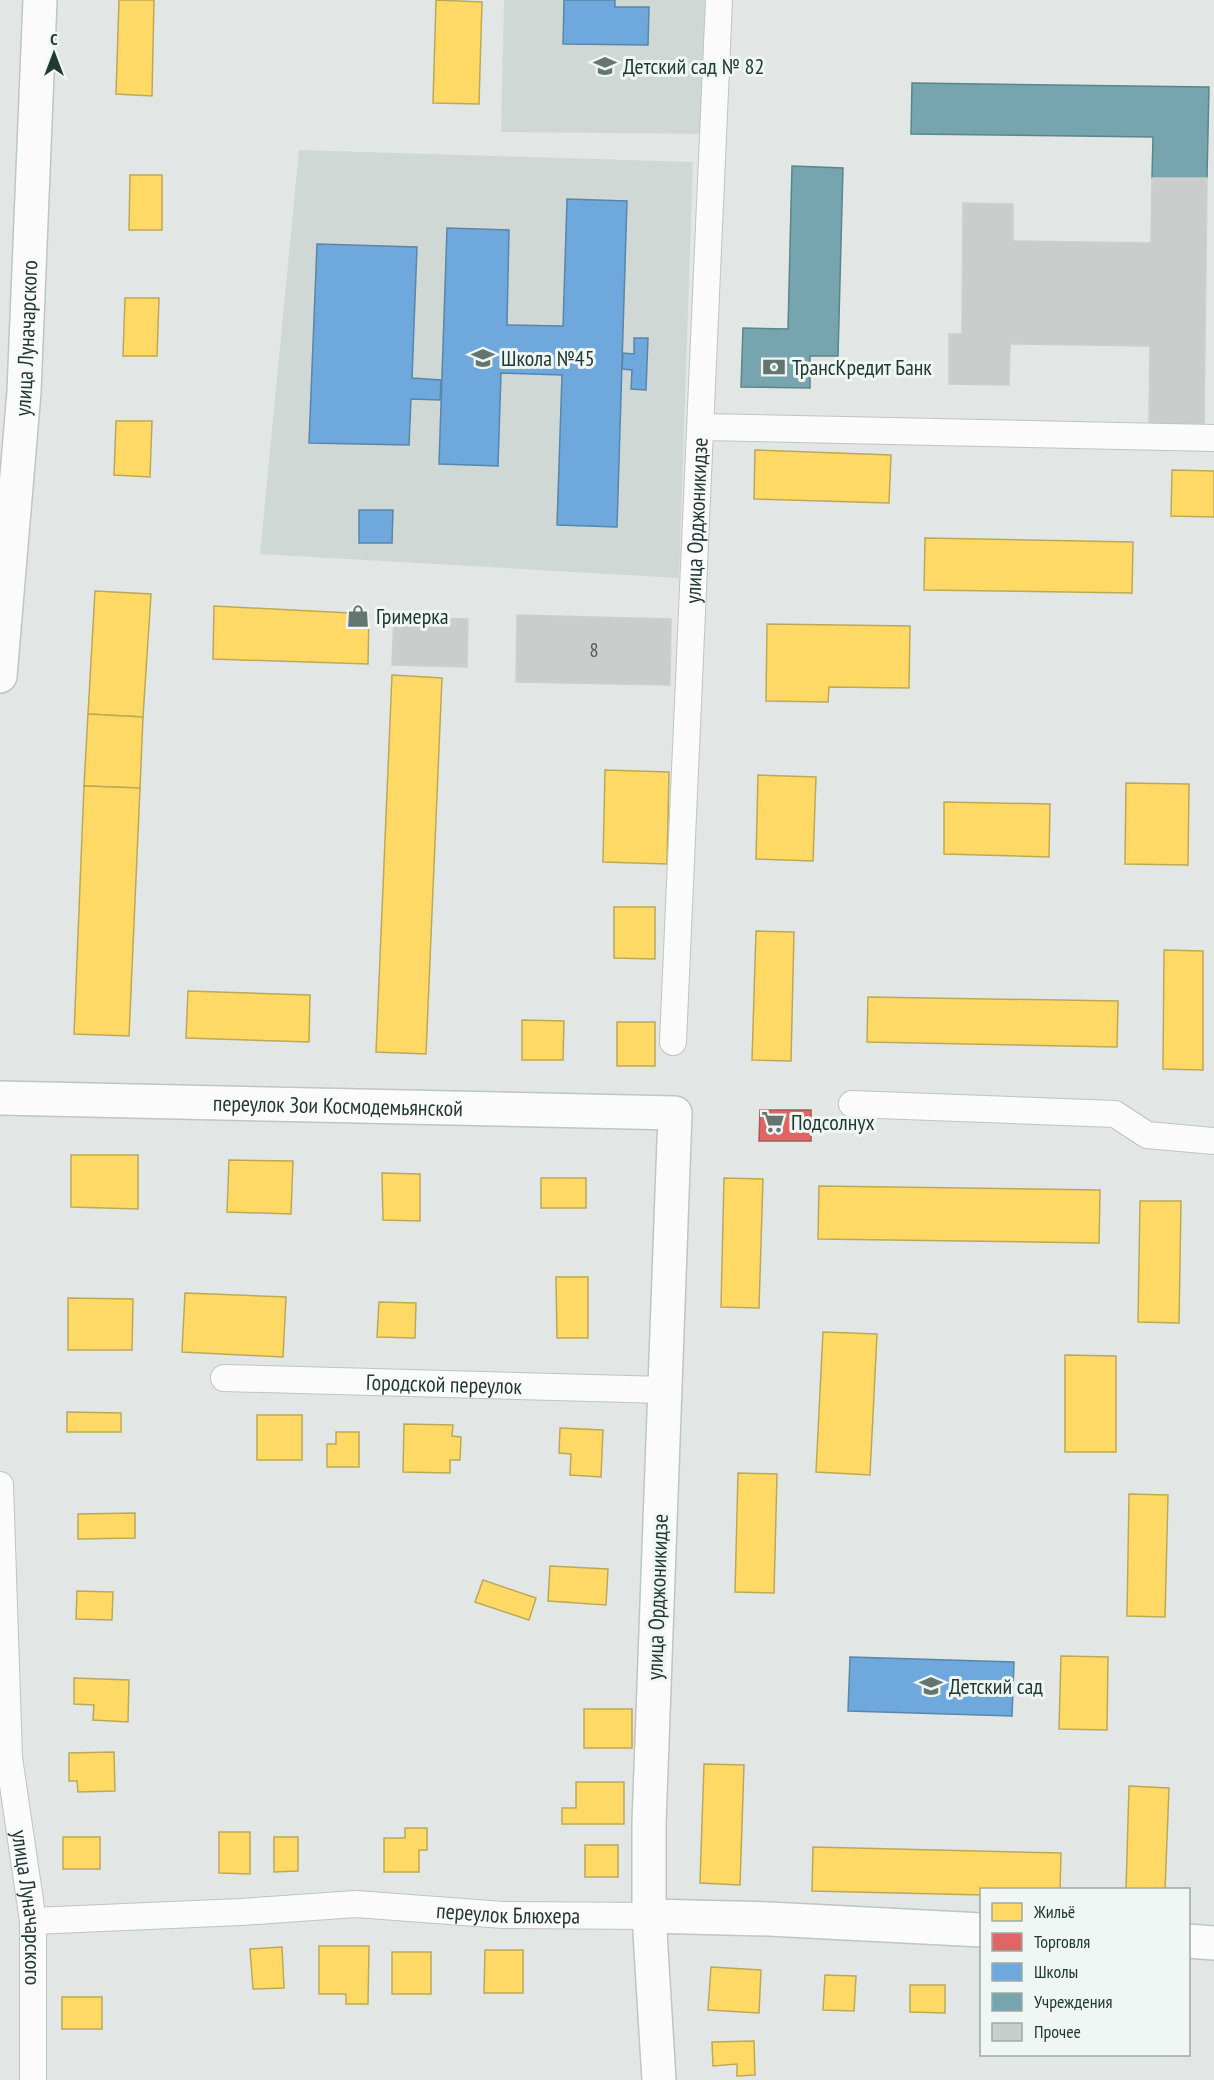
<svg xmlns="http://www.w3.org/2000/svg" width="1214" height="2080" font-family="'PT Sans Narrow',sans-serif">
	<rect width="100%" height="100%" fill="#e2e7e5"/>
	<g fill="#d0d8d5">
		<path d="M 504,0 L 710,0 L 705,134 L 501,132 Z"/>
		<path d="M 299,150 L 693,162 L 679,578 L 260,554 Z"/>
	</g>
	<g fill="#ffd966" stroke="#bca957" stroke-width="1.5">
		<path d="M 119,0 L 154,0 L 152,96 L 116,94 Z"/>
		<path d="M 436,0 L 482,2 L 479,104 L 433,103 Z"/>
		<path d="M 130,175 L 162,175 L 162,230 L 129,230 Z"/>
		<path d="M 125,298 L 159,298 L 157,356 L 123,356 Z"/>
		<path d="M 116,421 L 152,421 L 150,477 L 114,475 Z"/>
		<path d="M 755,450 L 891,455 L 889,503 L 754,499 Z"/>
		<path d="M 1172,470 L 1214,471 L 1214,517 L 1171,516 Z"/>
		<path d="M 925,538 L 1133,542 L 1132,593 L 924,590 Z"/>
		<path d="M 95,591 L 151,594 L 143,717 L 88,714 Z"/>
		<path d="M 214,606 L 369,614 L 368,664 L 213,659 Z"/>
		<path d="M 767,624 L 910,626 L 909,688 L 829,687 L 828,702 L 766,701 Z"/>
		<path d="M 392,675 L 442,678 L 426,1054 L 376,1052 Z"/>
		<path d="M 88,714 L 143,717 L 140,788 L 84,786 Z"/>
		<path d="M 605,770 L 669,772 L 667,864 L 603,862 Z"/>
		<path d="M 758,775 L 816,777 L 813,861 L 756,859 Z"/>
		<path d="M 1126,783 L 1189,784 L 1188,865 L 1125,864 Z"/>
		<path d="M 84,786 L 140,788 L 129,1036 L 74,1034 Z"/>
		<path d="M 944,802 L 1050,804 L 1049,857 L 944,854 Z"/>
		<path d="M 614,907 L 655,907 L 655,959 L 614,958 Z"/>
		<path d="M 756,931 L 794,932 L 791,1061 L 752,1060 Z"/>
		<path d="M 1164,950 L 1203,951 L 1203,1070 L 1163,1069 Z"/>
		<path d="M 188,991 L 310,995 L 309,1042 L 186,1038 Z"/>
		<path d="M 868,997 L 1118,1001 L 1117,1047 L 867,1042 Z"/>
		<path d="M 522,1020 L 564,1021 L 563,1060 L 522,1060 Z"/>
		<rect x="617" y="1022" width="38" height="44"/>
		<path d="M 71,1155 L 138,1155 L 138,1209 L 71,1207 Z"/>
		<path d="M 229,1160 L 293,1161 L 291,1214 L 227,1212 Z"/>
		<path d="M 382,1173 L 420,1174 L 420,1221 L 383,1220 Z"/>
		<rect x="541" y="1178" width="45" height="30"/>
		<path d="M 724,1178 L 763,1179 L 759,1308 L 721,1307 Z"/>
		<path d="M 819,1186 L 1100,1190 L 1099,1243 L 818,1239 Z"/>
		<path d="M 1140,1201 L 1181,1201 L 1179,1323 L 1138,1322 Z"/>
		<path d="M 556,1277 L 588,1277 L 588,1338 L 557,1338 Z"/>
		<path d="M 185,1293 L 286,1297 L 283,1357 L 182,1352 Z"/>
		<path d="M 68,1298 L 133,1299 L 132,1350 L 68,1350 Z"/>
		<path d="M 379,1302 L 416,1303 L 415,1338 L 377,1337 Z"/>
		<path d="M 823,1332 L 877,1334 L 870,1475 L 816,1472 Z"/>
		<path d="M 1065,1355 L 1116,1356 L 1116,1452 L 1065,1452 Z"/>
		<path d="M 67,1412 L 121,1413 L 121,1432 L 67,1432 Z"/>
		<rect x="257" y="1415" width="45" height="45"/>
		<path d="M 404,1424 L 453,1425 L 452,1436 L 461,1437 L 460,1460 L 450,1460 L 450,1473 L 403,1472 Z"/>
		<path d="M 560,1428 L 603,1430 L 601,1477 L 570,1475 L 571,1454 L 559,1453 Z"/>
		<path d="M 336,1432 L 359,1432 L 359,1467 L 327,1467 L 327,1444 L 336,1444 Z"/>
		<path d="M 738,1473 L 777,1474 L 774,1593 L 735,1592 Z"/>
		<path d="M 1129,1494 L 1168,1495 L 1165,1617 L 1127,1616 Z"/>
		<path d="M 135,1513 L 135,1538 L 78,1539 L 78,1514 Z"/>
		<path d="M 550,1566 L 608,1569 L 606,1605 L 548,1601 Z"/>
		<path d="M 483,1580 L 536,1598 L 529,1620 L 475,1602 Z"/>
		<path d="M 77,1591 L 113,1592 L 112,1620 L 76,1619 Z"/>
		<path d="M 1061,1656 L 1108,1657 L 1107,1730 L 1059,1729 Z"/>
		<path d="M 74,1678 L 129,1680 L 128,1722 L 93,1720 L 94,1705 L 74,1704 Z"/>
		<rect x="584" y="1709" width="48" height="39"/>
		<path d="M 114,1752 L 115,1791 L 78,1792 L 77,1781 L 69,1781 L 69,1753 Z"/>
		<path d="M 704,1764 L 744,1765 L 740,1885 L 700,1883 Z"/>
		<path d="M 576,1782 L 624,1782 L 624,1824 L 562,1824 L 562,1808 L 576,1808 Z"/>
		<path d="M 1129,1786 L 1169,1788 L 1165,1890 L 1126,1890 Z"/>
		<path d="M 405,1828 L 427,1828 L 427,1850 L 419,1850 L 419,1872 L 384,1872 L 384,1838 L 405,1838 Z"/>
		<path d="M 219,1832 L 250,1832 L 250,1874 L 219,1873 Z"/>
		<rect x="63" y="1837" width="37" height="32"/>
		<path d="M 274,1837 L 298,1837 L 298,1871 L 274,1872 Z"/>
		<rect x="585" y="1845" width="33" height="32"/>
		<path d="M 813,1847 L 1061,1853 L 1060,1890 L 982,1890 L 982,1895 L 812,1891 Z"/>
		<path d="M 319,1946 L 369,1946 L 368,2004 L 346,2004 L 346,1994 L 319,1994 Z"/>
		<path d="M 282,1947 L 284,1988 L 253,1989 L 250,1949 Z"/>
		<path d="M 485,1950 L 523,1950 L 523,1993 L 484,1993 Z"/>
		<rect x="392" y="1952" width="39" height="42"/>
		<path d="M 711,1967 L 761,1970 L 759,2013 L 708,2010 Z"/>
		<path d="M 825,1975 L 856,1976 L 854,2011 L 823,2010 Z"/>
		<path d="M 910,1985 L 945,1985 L 945,2013 L 910,2012 Z"/>
		<rect x="62" y="1997" width="40" height="32"/>
		<path d="M 754,2041 L 755,2075 L 737,2076 L 737,2064 L 713,2066 L 712,2042 Z"/>
	</g>
	<path fill="#e06666" stroke="#a75857" stroke-width="1.5" d="M 760,1110 L 811,1110 L 811,1141 L 759,1141 Z"/>
	<g fill="#6fa8dc" stroke="#5887a9" stroke-width="1.5">
		<path d="M 564,0 L 615,0 L 615,7 L 649,7 L 648,45 L 563,44 Z"/>
		<path d="M 567,199 L 627,201 L 617,527 L 557,525 L 562,375 L 501,373 L 498,466 L 439,464 L 447,228 L 509,230 L 507,325 L 563,326 Z"/>
		<path d="M 317,244 L 417,247 L 412,378 L 441,380 L 440,400 L 411,399 L 409,445 L 309,443 Z"/>
		<path d="M 634,338 L 648,338 L 646,390 L 631,389 L 632,370 L 622,369 L 623,353 L 634,354 Z"/>
		<path d="M 359,510 L 393,510 L 392,543 L 359,543 Z"/>
		<path d="M 850,1657 L 1014,1662 L 1012,1716 L 848,1711 Z"/>
	</g>
	<g fill="#76a5af" stroke="#5c858a" stroke-width="1.5">
		<path d="M 912,83 L 1209,87 L 1207,178 L 1152,178 L 1153,137 L 911,134 Z"/>
		<path d="M 792,166 L 843,168 L 838,356 L 810,356 L 810,388 L 741,387 L 743,328 L 788,329 Z"/>
	</g>
	<g fill="#c9cecc" stroke="#cbd0ce" stroke-width="1.5">
		<path d="M 1152,178 L 1207,178 L 1204,424 L 1149,424 L 1150,346 L 1010,344 L 1009,385 L 949,384 L 949,334 L 962,334 L 963,203 L 1013,204 L 1013,241 L 1151,243 Z"/>
		<path d="M 517,615 L 671,619 L 670,685 L 516,682 Z"/>
		<path d="M 394,617 L 468,619 L 467,667 L 392,665 Z"/>
	</g>
	<g fill="none" stroke-linecap="round" stroke-linejoin="round">
		<g stroke="#bfc4c2" stroke-width="28">
			<g id="street">
				<path d="M 701,427 L 1214,438"/>
				<path id="s1" d="M 673,1042 L 719,0"/>
				<path d="M 852,1104 L 1115,1114 L 1147,1135 L 1214,1141"/>
				<path id="s2" d="M 224,1378 L 664,1390"/>
				<path id="s3" d="M 0,1485 L 9,1758 L 33,1921 L 33,2080"/>
				<path id="s4" d="M 33,1921 L 241,1912 L 356,1904 L 503,1915 L 649,1916"/>
			</g>
		</g>
		<g stroke="#bec5c2" stroke-width="36">
			<g id="secondary">
				<path id="s5" d="M 0,676 L 24,392 L 40,0"/>
				<path id="s6" d="M 0,1098 L 675,1113 L 649,1823 L 649,1916 L 659,2080"/>
				<path d="M 649,1916 L 769,1919 L 982,1930"/>
				<path d="M 1188,1941 L 1214,1943"/>
			</g>
		</g>
		<use href="#street" stroke="#fbfbfb" stroke-width="26"/>
		<use href="#secondary" stroke="#fbfbfb" stroke-width="33"/>
	</g>
	<defs>
		<g id="school-bare" transform="scale(1.8)"><path d="M0-5L7-2L0 1L-7-2ZM-4 1L0 2.5L4 1V4Q0 6-4 4Z" fill="#657671" stroke="#eff6f3" stroke-width="2.5" paint-order="stroke"/></g>
		<g id="bank-bare" transform="scale(1.8)"><path d="M-6-4H6V4H-6ZM0-2.3a2.3 2.3 0 1 0 0 4.6a2.3 2.3 0 1 0 0-4.6Z" fill="#657671" stroke="#eff6f3" stroke-width="2.5" paint-order="stroke"/></g>
		<g id="shop-bare" transform="scale(1.8)"><path d="M-5-2.5h2.3a2.7 3.5 0 0 1 5.4 0H5L5.5 6h-11ZM-1.5-2.5h3a1.5 2.3 0 0 0-3 0Z" fill="#657671" stroke="#eff6f3" stroke-width="2.5" paint-order="stroke"/></g>
		<g id="supermarket-bare" transform="scale(1.8)"><path d="M-6-5.5h2.5l.6 2H6L4.5 2H-2.5L-4.4-4H-6ZM-1.5 3.2a1.3 1.3 0 1 0 .1 0ZM3 3.2a1.3 1.3 0 1 0 .1 0Z" fill="#657671" stroke="#eff6f3" stroke-width="2.5" paint-order="stroke"/></g>
	</defs>
	<g fill-rule="evenodd">
		<use href="#school-bare" x="605" y="66"/>
		<use href="#school-bare" x="483" y="358"/>
		<use href="#bank-bare" x="774" y="367"/>
		<use href="#shop-bare" x="358" y="616"/>
		<use href="#supermarket-bare" x="773" y="1122"/>
		<use href="#school-bare" x="931" y="1686"/>
	</g>
	<g text-anchor="middle" dominant-baseline="central" stroke-width="6" stroke-linejoin="round" paint-order="stroke">
		<g font-size="20" fill="#4c5f5a">
			<text x="594" y="650">8</text>
		</g>
		<g font-size="22" fill="#213933" stroke="#eff6f3" text-anchor="start">
			<text x="623" y="66">Детский сад № 82</text>
			<text x="501" y="358">Школа №45</text>
			<text x="792" y="367">ТрансКредит Банк</text>
			<text x="376" y="616">Гримерка</text>
			<text x="791" y="1122">Подсолнух</text>
			<text x="949" y="1686">Детский сад</text>
		</g>
		<g font-size="22" fill="#213933" stroke="#eff6f3">
			<text stroke="none"><textPath href="#s5" startOffset="339">улица Луначарского</textPath></text>
			<text stroke="none"><textPath href="#s1" startOffset="522">улица Орджоникидзе</textPath></text>
			<text stroke="none"><textPath href="#s6" startOffset="338">переулок Зои Космодемьянской</textPath></text>
			<text stroke="none"><textPath href="#s2" startOffset="220">Городской переулок</textPath></text>
			<text transform="translate(657 1597) rotate(-88)">улица Орджоникидзе</text>
			<text stroke="none"><textPath href="#s3" startOffset="424">улица Луначарского</textPath></text>
			<text stroke="none"><textPath href="#s4" startOffset="476">переулок Блюхера</textPath></text>
		</g>
	</g>
	<rect x="980" y="1888" width="210" height="168" fill="#eff6f3" stroke="#9daaa6" stroke-width="1.5"/>
	<rect x="992" y="1903" width="30" height="18" fill="#ffd966" stroke="#9daaa6" stroke-width="1.5"/>
	<text x="1034" y="1918" font-size="18" fill="#213933">Жильё</text>
	<rect x="992" y="1933" width="30" height="18" fill="#e06666" stroke="#9daaa6" stroke-width="1.5"/>
	<text x="1034" y="1948" font-size="18" fill="#213933">Торговля</text>
	<rect x="992" y="1963" width="30" height="18" fill="#6fa8dc" stroke="#9daaa6" stroke-width="1.5"/>
	<text x="1034" y="1978" font-size="18" fill="#213933">Школы</text>
	<rect x="992" y="1993" width="30" height="18" fill="#76a5af" stroke="#9daaa6" stroke-width="1.5"/>
	<text x="1034" y="2008" font-size="18" fill="#213933">Учреждения</text>
	<rect x="992" y="2023" width="30" height="18" fill="#c9cecc" stroke="#9daaa6" stroke-width="1.5"/>
	<text x="1034" y="2038" font-size="18" fill="#213933">Прочее</text>
	<g transform="translate(54 54)" stroke="#eff6f3" stroke-width="4.5" paint-order="stroke">
	<path d="M0-4.5L10 22L0 15L-10 22Z" fill="#213933"/>
	<text y="-9" font-size="16" font-weight="bold" text-anchor="middle" fill="#213933">С</text>
	</g>
</svg>
